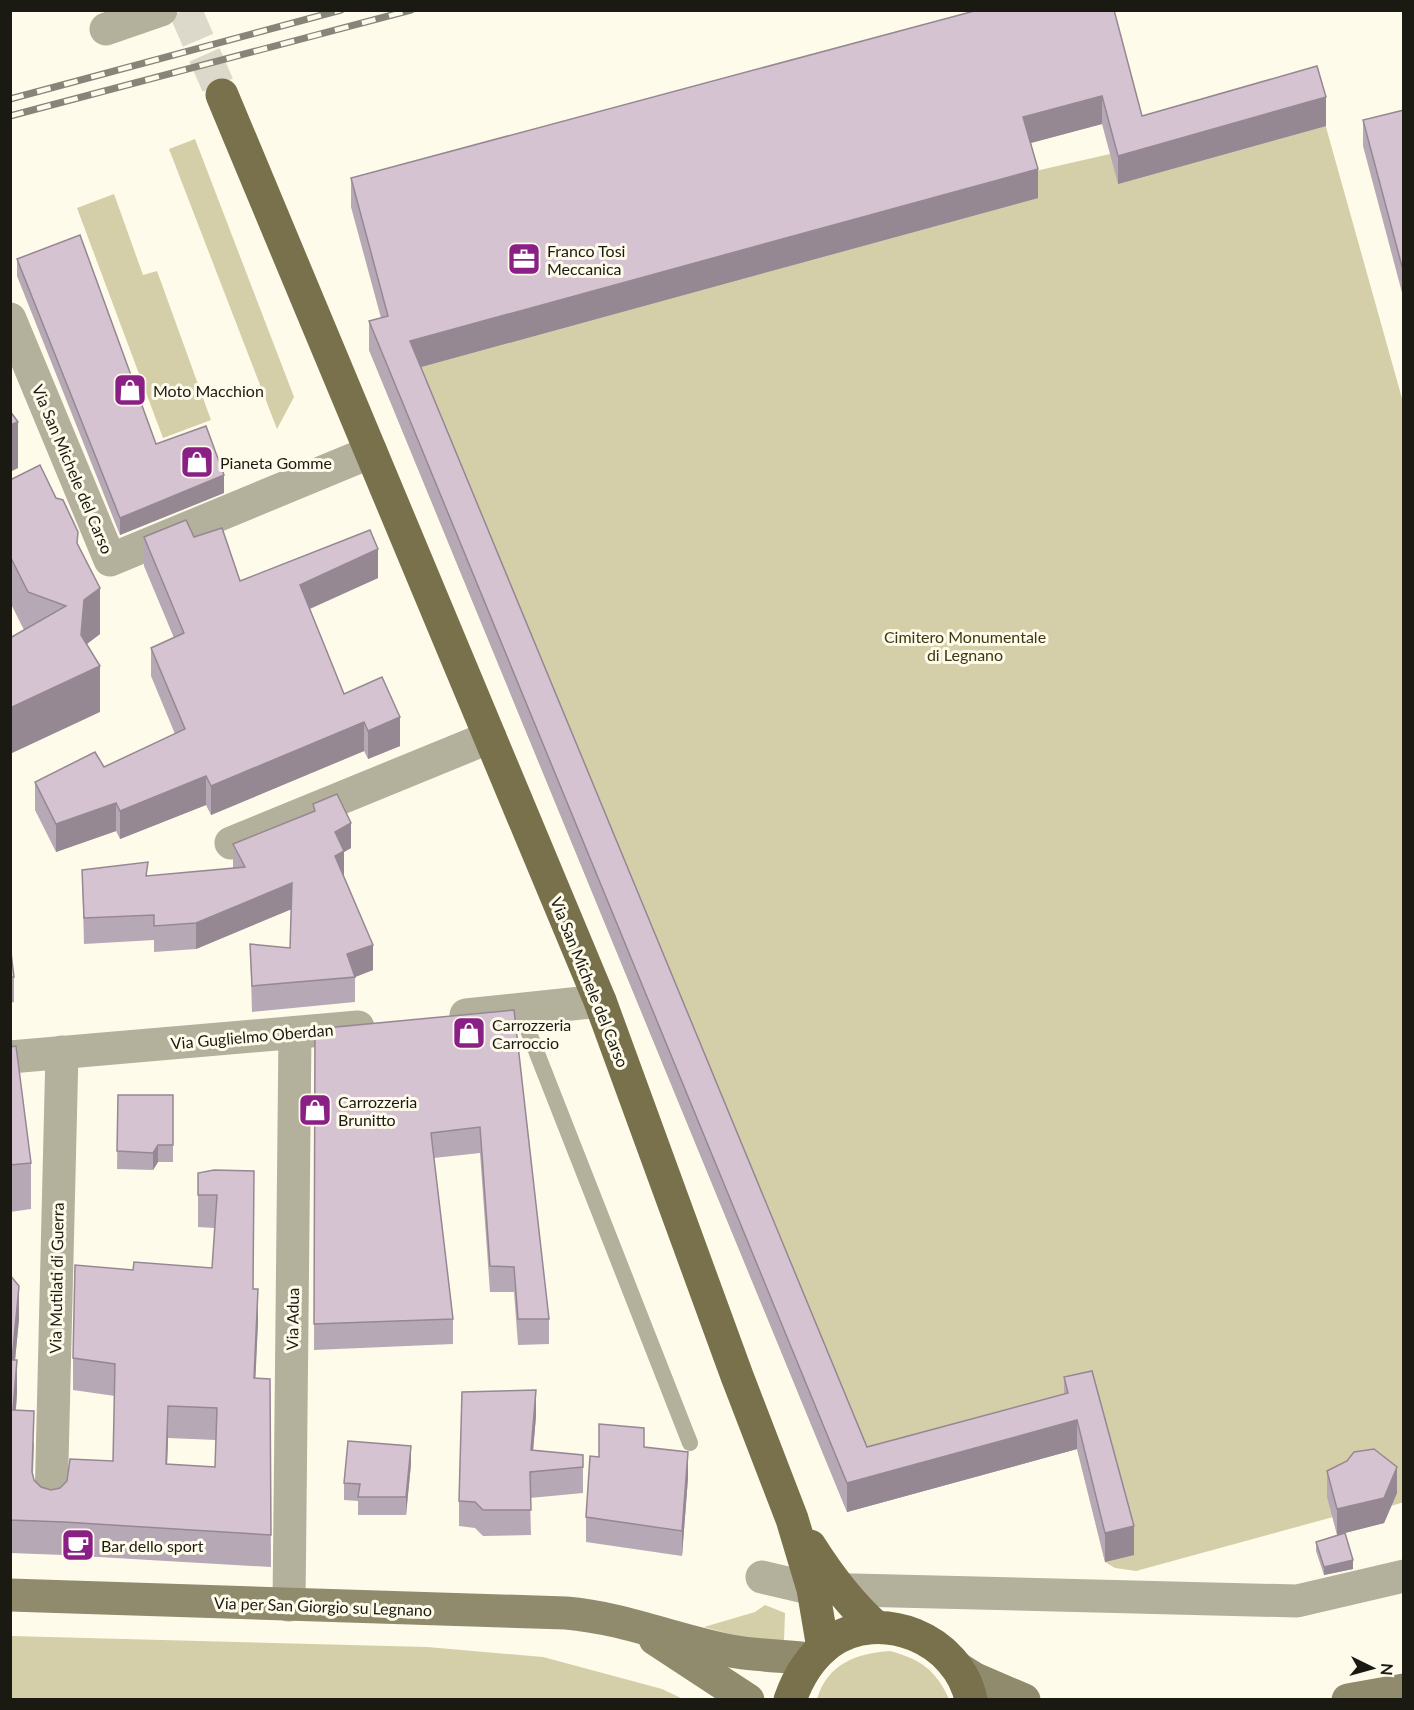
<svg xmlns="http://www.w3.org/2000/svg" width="1414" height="1710" font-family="Lato,sans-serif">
	<rect width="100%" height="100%" fill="#fefbea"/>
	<g fill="#d4cea9">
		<path d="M 1317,95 L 1403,402 L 1404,1502 L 1391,1506 L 1384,1523 L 1359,1529 L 1344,1514 L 1136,1571 L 1115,1568 L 1105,1562 L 1077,1449 L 847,1512 L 369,350 L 1031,172 L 1110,154 Z"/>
		<path d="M 195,139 L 294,397 L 277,429 L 169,149 Z"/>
		<path d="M 114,194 L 143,275 L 157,271 L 211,420 L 163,438 L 77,208 Z"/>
		<path d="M 765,1605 L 785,1613 L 784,1640 L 752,1640 L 704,1627 L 755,1612 Z"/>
		<path d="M 11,1636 L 427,1647 L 543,1657 L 662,1689 L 683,1699 L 11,1699 Z"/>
		<path d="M 890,1651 C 920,1659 936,1670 949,1699 L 817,1699 C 827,1664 857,1653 890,1651 Z"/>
	</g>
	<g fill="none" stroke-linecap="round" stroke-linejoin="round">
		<path stroke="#dcd9ca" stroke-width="33" stroke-dasharray="33 16" stroke-linecap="butt" d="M 185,10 L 222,95"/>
		<path stroke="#b3b09b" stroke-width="16" d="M 520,1010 L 690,1443"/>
		<g stroke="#b3b09b" stroke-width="33">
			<path d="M 106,29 L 161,10"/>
			<path d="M 10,319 L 110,560 L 371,452"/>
			<path d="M 231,843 L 490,737"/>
			<path d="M 466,1015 L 600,1001"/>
			<path d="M 10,1057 L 358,1027"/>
			<path d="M 51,1504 L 62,1052"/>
			<path d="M 762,1577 L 813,1589 L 1297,1601 L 1404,1576"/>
			<path d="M 289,1605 L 295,1033"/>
		</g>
		<g stroke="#918b6d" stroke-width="33">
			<path d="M 10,1595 L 566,1613 C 626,1618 679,1642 737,1652 C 762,1656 787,1656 811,1659"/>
			<path d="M 655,1639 L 748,1700"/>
			<path d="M 959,1669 L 975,1679 L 1024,1700"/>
			<path d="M 1348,1700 L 1404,1690"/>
		</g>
		<g stroke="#78714c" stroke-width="33">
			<path d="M 222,95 L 600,1001 L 737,1376 L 792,1519 L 813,1589 L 823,1648"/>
			<path d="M 810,1546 C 829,1576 849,1603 876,1627"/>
			<path d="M 790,1700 C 798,1677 809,1658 829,1643 C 880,1606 959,1639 971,1700"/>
		</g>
		<g stroke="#878579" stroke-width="7">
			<g id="rail">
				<path d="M 10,99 L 341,10"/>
				<path d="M 10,116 L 411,10"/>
			</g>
		</g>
		<use href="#rail" stroke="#fefbea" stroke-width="4.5" stroke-dasharray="14" stroke-linecap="butt"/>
	</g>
	<g fill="#b7a8b5" fill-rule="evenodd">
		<path d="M 978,10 L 1142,116 L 1326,126 L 1118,184 L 1102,124 L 1031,143 L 1038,198 L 421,367 L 867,1447 L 1064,1394 L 1064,1377 L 1134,1555 L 1105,1562 L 1077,1449 L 847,1512 L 369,350 L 369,321 L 381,318 L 351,207 L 351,178 Z"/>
		<path d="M 1404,110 L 1404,300 L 1363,146 L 1363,120 Z"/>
		<path d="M 17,259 L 156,444 L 224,493 L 120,535 L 17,276 Z"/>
		<path d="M 10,480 L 78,544 L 100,634 L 87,644 L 100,712 L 24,630 L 10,602 Z"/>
		<path d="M 144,537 L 194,537 L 240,581 L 378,578 L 310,609 L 344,694 L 400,746 L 368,759 L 364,751 L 211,815 L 206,805 L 120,839 L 116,831 L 56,852 L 35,810 L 35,782 L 104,767 L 175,734 L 151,676 L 151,648 L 174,638 L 144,566 Z"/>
		<path d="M 313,804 L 351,848 L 344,852 L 344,877 L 373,970 L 355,977 L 355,1002 L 252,1012 L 250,944 L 290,948 L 291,909 L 196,949 L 154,952 L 154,940 L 84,944 L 82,870 L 148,876 L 233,868 L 233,844 L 313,812 Z"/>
		<path d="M 10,944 L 14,977 L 14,1002 L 10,1003 Z"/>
		<path d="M 514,1010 L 549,1319 L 549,1344 L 518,1345 L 514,1292 L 490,1292 L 480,1153 L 434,1158 L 453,1319 L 453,1344 L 314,1350 L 315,1029 Z"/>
		<path d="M 10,1047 L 31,1163 L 31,1209 L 10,1212 Z"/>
		<path d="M 118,1095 L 173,1095 L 173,1162 L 158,1162 L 153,1170 L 117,1169 Z"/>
		<path d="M 214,1170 L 253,1289 L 258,1322 L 255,1378 L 270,1379 L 271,1567 L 64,1555 L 10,1553 L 10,1275 L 19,1319 L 15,1360 L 17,1393 L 16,1410 L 34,1444 L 33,1474 L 34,1480 L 41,1487 L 51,1490 L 60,1488 L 113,1461 L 115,1396 L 73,1390 L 73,1358 L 133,1270 L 212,1268 L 215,1228 L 198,1227 L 198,1173 ZM 168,1438 L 216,1440 L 215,1467 L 167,1464 Z"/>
		<path d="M 536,1416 L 533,1450 L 583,1455 L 583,1493 L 530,1498 L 531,1535 L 483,1536 L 475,1528 L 459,1526 L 459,1501 Z"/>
		<path d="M 599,1457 L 688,1478 L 682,1556 L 586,1542 L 586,1517 Z"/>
		<path d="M 411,1464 L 406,1515 L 358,1515 L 358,1501 L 344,1500 L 344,1483 Z"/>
		<path d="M 1327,1471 L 1397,1493 L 1384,1523 L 1345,1533 L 1353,1569 L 1324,1575 L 1316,1551 L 1316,1542 L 1337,1535 L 1327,1497 Z"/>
	</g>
	<g fill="#958893">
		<path d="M 1102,96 L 1102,124 L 1023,145 L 1023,117 Z"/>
		<path d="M 1326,97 L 1326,126 L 1118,184 L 1118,156 Z"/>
		<path d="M 1038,169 L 1038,198 L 410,370 L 410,341 Z"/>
		<path d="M 18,422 L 18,468 L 10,472 L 10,425 Z"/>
		<path d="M 224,475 L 224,493 L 120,535 L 120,518 Z"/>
		<path d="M 378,549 L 378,578 L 300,613 L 300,585 Z"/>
		<path d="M 100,588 L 100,634 L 84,646 L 100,666 L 100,712 L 10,754 L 10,708 L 84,600 Z"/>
		<path d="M 400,717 L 400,746 L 368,759 L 368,731 Z"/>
		<path d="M 364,722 L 364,751 L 211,815 L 211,786 Z"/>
		<path d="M 206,776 L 206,805 L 120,839 L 120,811 Z"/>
		<path d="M 116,803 L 116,831 L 56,852 L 56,824 Z"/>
		<path d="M 351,823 L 351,848 L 344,852 L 344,876 L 335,882 L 335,832 Z"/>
		<path d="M 292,883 L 292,909 L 196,949 L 196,923 Z"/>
		<path d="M 373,945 L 373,970 L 355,977 L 347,954 Z"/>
		<path d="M 158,1145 L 158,1162 L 153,1170 L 153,1153 Z"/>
		<path d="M 19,1286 L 19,1319 L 12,1392 L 12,1360 Z"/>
		<path d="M 258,1289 L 258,1322 L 254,1411 L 254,1378 Z"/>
		<path d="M 17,1360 L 17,1393 L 13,1443 L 13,1410 Z"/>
		<path d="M 536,1390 L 536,1416 L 531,1475 L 531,1450 Z"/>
		<path d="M 168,1406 L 168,1438 L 166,1497 L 166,1464 Z"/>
		<path d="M 1077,1420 L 1077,1449 L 847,1512 L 847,1483 Z"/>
		<path d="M 411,1446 L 411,1464 L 406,1515 L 406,1497 Z"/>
		<path d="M 688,1452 L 688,1478 L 682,1556 L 682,1531 Z"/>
		<path d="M 1397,1467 L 1397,1493 L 1384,1523 L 1337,1535 L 1337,1509 Z"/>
		<path d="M 1134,1526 L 1134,1555 L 1105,1562 L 1105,1533 Z"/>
		<path d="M 1353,1560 L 1353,1569 L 1324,1575 L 1324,1567 Z"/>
	</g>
	<g fill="#d5c3d2" stroke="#958893" stroke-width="1.5" fill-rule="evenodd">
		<path d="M 978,10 L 1114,10 L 1142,116 L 1317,66 L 1326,97 L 1118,156 L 1102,96 L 1023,117 L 1038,169 L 410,341 L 867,1447 L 1068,1393 L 1064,1377 L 1092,1371 L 1134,1526 L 1105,1533 L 1077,1420 L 847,1483 L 369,321 L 388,316 L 351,178 Z"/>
		<path d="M 1404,110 L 1404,274 L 1363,120 Z"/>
		<path d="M 80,235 L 156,444 L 206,426 L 224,475 L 120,518 L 17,259 Z"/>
		<path d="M 10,411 L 18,422 L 10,425 Z"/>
		<path d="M 40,465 L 56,498 L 63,500 L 78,532 L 77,543 L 100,588 L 84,600 L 81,635 L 100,666 L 10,708 L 10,638 L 66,606 L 28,592 L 10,556 L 10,480 Z"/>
		<path d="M 186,520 L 194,537 L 222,528 L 240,581 L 370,530 L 378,549 L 300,585 L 344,694 L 382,677 L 400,717 L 368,731 L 364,722 L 211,786 L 206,776 L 120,811 L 116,803 L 56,824 L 35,782 L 95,752 L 104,767 L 185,729 L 151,648 L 184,633 L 144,537 Z"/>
		<path d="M 337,794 L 351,823 L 335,832 L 344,851 L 335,856 L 373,945 L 347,954 L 355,977 L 252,986 L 250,944 L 290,948 L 292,883 L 196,923 L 154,926 L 154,915 L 84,918 L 82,870 L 148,862 L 146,876 L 245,867 L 233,844 L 315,811 L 313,804 Z"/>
		<path d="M 10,944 L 14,977 L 10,977 Z"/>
		<path d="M 514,1010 L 549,1319 L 518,1319 L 514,1267 L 490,1266 L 480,1127 L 431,1133 L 453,1319 L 314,1324 L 315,1029 Z"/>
		<path d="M 16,1046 L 31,1163 L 10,1165 L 10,1047 Z"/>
		<path d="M 118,1095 L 173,1095 L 173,1145 L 158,1145 L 153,1153 L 117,1151 Z"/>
		<path d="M 214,1170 L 254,1171 L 253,1289 L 258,1289 L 254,1378 L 270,1379 L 271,1535 L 64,1522 L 10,1520 L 10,1275 L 19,1286 L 12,1360 L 17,1360 L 13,1410 L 34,1411 L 32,1472 L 34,1480 L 41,1487 L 51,1490 L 60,1488 L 67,1481 L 70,1459 L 113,1461 L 115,1364 L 73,1358 L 75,1265 L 133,1270 L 134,1262 L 212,1268 L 217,1195 L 198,1195 L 198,1173 ZM 168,1406 L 217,1408 L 215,1467 L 166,1464 Z"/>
		<path d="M 536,1390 L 531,1450 L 583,1455 L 583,1467 L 530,1472 L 531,1510 L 483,1510 L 475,1502 L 459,1501 L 462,1392 Z"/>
		<path d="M 599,1424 L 644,1428 L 644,1447 L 688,1452 L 682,1531 L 586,1517 L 590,1456 L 599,1457 Z"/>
		<path d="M 348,1441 L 411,1446 L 406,1497 L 358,1497 L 360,1484 L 344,1483 Z"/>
		<path d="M 1374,1449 L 1397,1467 L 1384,1498 L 1337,1509 L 1327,1471 L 1347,1461 L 1354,1452 Z"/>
		<path d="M 1345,1533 L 1353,1560 L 1324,1567 L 1316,1542 Z"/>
	</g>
	<defs>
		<g id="office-square" transform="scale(1.725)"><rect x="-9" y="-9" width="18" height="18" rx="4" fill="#8a2085" stroke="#fefbea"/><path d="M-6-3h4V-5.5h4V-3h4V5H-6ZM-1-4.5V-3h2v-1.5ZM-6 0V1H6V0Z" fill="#fff"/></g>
		<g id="shop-square" transform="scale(1.725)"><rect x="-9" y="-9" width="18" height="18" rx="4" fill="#8a2085" stroke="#fefbea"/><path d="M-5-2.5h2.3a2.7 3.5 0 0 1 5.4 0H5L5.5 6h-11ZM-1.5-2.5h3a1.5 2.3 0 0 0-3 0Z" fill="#fff"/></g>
		<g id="cafe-square" transform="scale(1.725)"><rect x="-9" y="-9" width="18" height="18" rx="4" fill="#8a2085" stroke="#fefbea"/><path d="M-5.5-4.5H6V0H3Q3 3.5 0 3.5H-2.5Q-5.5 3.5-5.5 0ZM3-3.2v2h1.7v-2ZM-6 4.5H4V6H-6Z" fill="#fff"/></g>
	</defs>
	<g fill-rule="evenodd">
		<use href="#office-square" x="524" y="259"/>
		<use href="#shop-square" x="130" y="390"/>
		<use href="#shop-square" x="197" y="462"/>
		<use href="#shop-square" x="469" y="1033"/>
		<use href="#shop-square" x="315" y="1110"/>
		<use href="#cafe-square" x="78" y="1545"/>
	</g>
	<g text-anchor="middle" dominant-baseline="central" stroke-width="6" stroke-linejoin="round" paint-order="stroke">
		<g font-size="16" fill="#1b1a12" stroke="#fefbea" text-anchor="start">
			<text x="547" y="250">Franco Tosi<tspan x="547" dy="18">Meccanica</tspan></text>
			<text x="153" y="390">Moto Macchion</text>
			<text x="220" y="462">Pianeta Gomme</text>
			<text x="492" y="1024">Carrozzeria<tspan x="492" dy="18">Carroccio</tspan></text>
			<text x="338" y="1101">Carrozzeria<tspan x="338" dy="18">Brunitto</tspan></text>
			<text x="101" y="1545">Bar dello sport</text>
		</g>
		<g font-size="16" fill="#1b1a12" stroke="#fefbea">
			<text transform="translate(73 469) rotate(67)">Via San Michele del Carso</text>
			<text transform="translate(590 982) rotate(68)">Via San Michele del Carso</text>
			<text transform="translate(252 1036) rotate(-5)">Via Guglielmo Oberdan</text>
			<text transform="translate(56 1278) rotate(-89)">Via Mutilati di Guerra</text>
			<text transform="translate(292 1319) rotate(-89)">Via Adua</text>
			<text transform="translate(323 1606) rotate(2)">Via per San Giorgio su Legnano</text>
		</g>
		<g font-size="16" fill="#3e3711" stroke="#fefbea">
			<text x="965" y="636">Cimitero Monumentale<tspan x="965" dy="18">di Legnano</tspan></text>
		</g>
	</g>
	<rect width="1414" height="1710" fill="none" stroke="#1b1a12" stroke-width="24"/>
	<g transform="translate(1372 1668) rotate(95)" stroke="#fefbea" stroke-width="4.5" paint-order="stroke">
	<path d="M0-4.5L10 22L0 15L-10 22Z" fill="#1b1a12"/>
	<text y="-9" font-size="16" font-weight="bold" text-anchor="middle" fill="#1b1a12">N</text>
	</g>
</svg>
